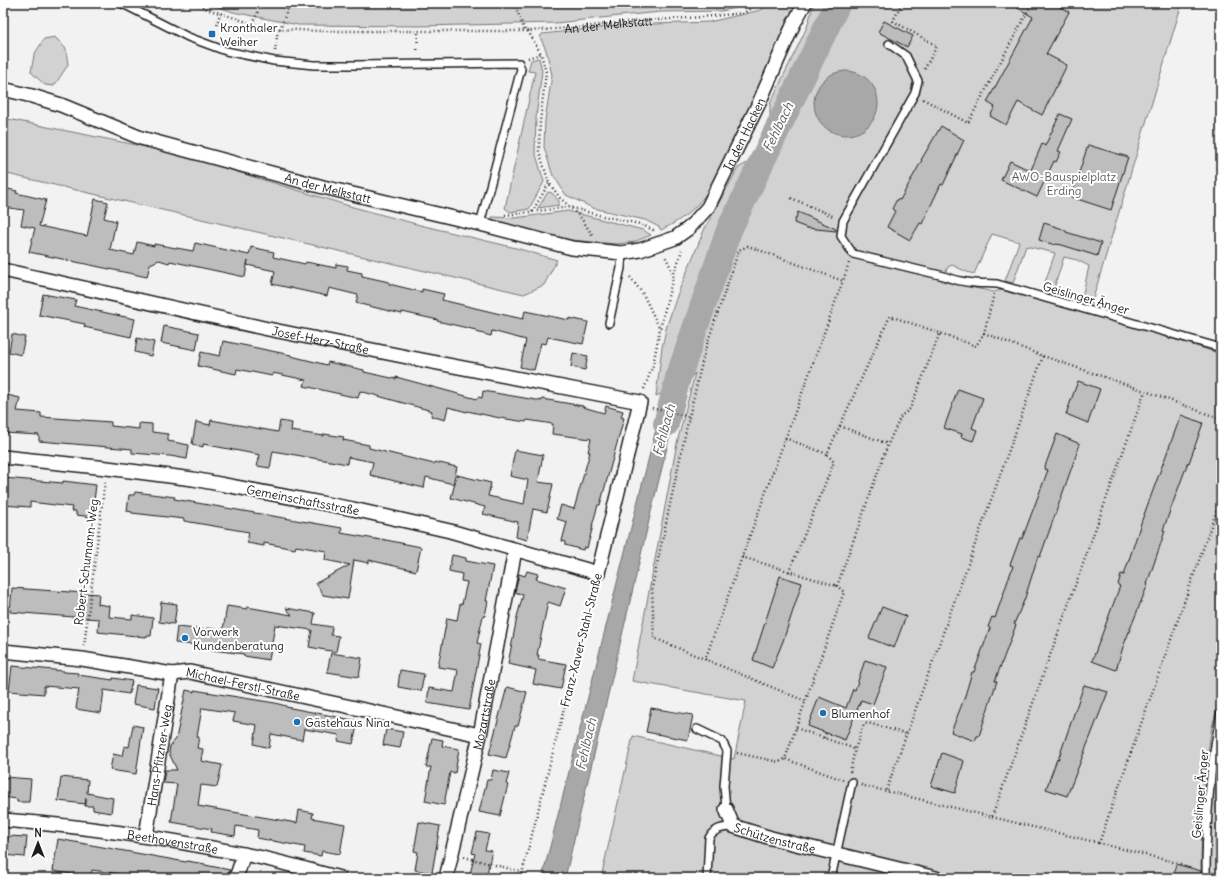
<svg xmlns="http://www.w3.org/2000/svg" width="1224" height="881" font-family="Delius,sans-serif">
	<rect width="100%" height="100%" fill="#f2f2f2"/>
	<filter id="ink" filterUnits="userSpaceOnUse"><feTurbulence type="fractalNoise" baseFrequency=".025" numOctaves="2"/><feDisplacementMap in="SourceGraphic" scale="8" xChannelSelector="R" yChannelSelector="G"/><feConvolveMatrix kernelMatrix="1 2 1 2 8 2 1 2 1" color-interpolation-filters="sRGB"/></filter>
	<g filter="url(#ink)">
		<g fill="#d2d2d2" stroke="#777">
			<path d="M 207,3 L 749,3 L 741,7 L 721,11 L 661,12 L 619,16 L 556,23 L 419,26 L 298,25 L 233,12 Z"/>
			<path d="M 770,3 L 799,3 L 755,100 L 707,193 C 693,211 682,220 661,230 L 659,227 L 645,220 L 593,208 L 566,195 L 552,173 L 544,147 L 545,120 L 552,75 L 546,50 L 540,37 L 542,34 L 627,25 L 709,22 L 761,10 Z"/>
			<path d="M 814,3 L 1182,3 L 1091,305 L 1081,302 L 1089,266 L 1077,260 L 1064,257 L 1052,294 L 1042,291 L 1055,253 L 1026,246 L 1013,283 L 1005,281 L 1019,242 L 992,234 L 974,274 L 967,272 L 952,265 L 948,267 L 941,281 L 994,292 L 1002,290 L 1145,330 L 1221,354 L 1221,692 L 1211,731 L 1204,783 L 1201,860 L 1201,878 L 962,878 L 737,831 L 944,878 L 601,878 L 633,736 L 734,759 L 746,701 L 632,681 L 677,443 L 695,373 L 685,384 L 656,396 L 662,347 L 667,325 L 678,293 L 705,228 L 738,168 L 756,158 L 770,126 L 770,104 L 807,27 Z"/>
			<path d="M 55,37 L 66,49 L 68,65 L 54,86 L 45,85 L 31,72 L 34,55 L 44,39 Z"/>
			<path d="M 539,58 L 542,71 L 536,118 L 535,151 L 544,182 L 529,209 L 510,212 L 505,208 L 535,72 L 528,71 L 531,60 Z"/>
			<path d="M 3,118 L 171,152 L 353,207 L 420,225 L 516,248 L 557,260 L 544,285 L 524,294 L 3,173 Z"/>
			<path d="M 548,192 L 552,193 L 559,201 L 559,205 L 538,208 Z"/>
			<path d="M 568,211 L 643,230 L 651,235 L 634,242 L 617,244 L 571,240 L 492,223 L 492,217 L 515,218 Z"/>
			<path d="M 1221,732 L 1221,878 L 1210,878 C 1207,829 1212,779 1221,732 Z"/>
		</g>
		<g fill="#a8a8a8" stroke="#707070">
			<circle cx="846" cy="103" r="32"/>
			<path d="M 682,387 L 651,512 L 565,878 L 542,878 L 665,394 Z"/>
		</g>
		<g fill="none" stroke-linecap="round" stroke-linejoin="round">
			<path stroke="#a8a8a8" stroke-width="26" d="M 666,424 L 678,378 L 729,230 L 838,3"/>
		</g>
		<g fill="#bdbdbd" stroke="#1c1c1c">
			<path d="M 1009,3 L 1053,3 L 1069,12 L 1046,54 L 1067,65 L 1042,115 L 1018,102 L 1006,125 L 990,116 L 995,107 L 987,102 L 1033,17 Z"/>
			<path d="M 884,21 L 913,36 L 907,47 L 878,32 Z"/>
			<path d="M 1060,114 L 1072,119 L 1058,151 L 1061,152 L 1056,162 L 1054,161 L 1037,197 L 1001,180 L 1010,161 L 1027,169 L 1028,168 L 1031,170 L 1042,144 L 1045,146 Z"/>
			<path d="M 941,126 L 964,140 L 943,185 L 941,184 L 922,224 L 920,223 L 910,240 L 887,227 L 895,211 L 892,209 L 897,199 L 900,200 L 922,160 L 921,160 Z"/>
			<path d="M 1088,145 L 1128,157 L 1111,210 L 1071,197 Z"/>
			<path d="M 3,188 L 17,191 L 16,193 L 46,200 L 39,226 L 87,236 L 95,199 L 108,202 L 104,218 L 116,221 L 110,250 L 134,255 L 137,242 L 154,246 L 154,244 L 193,251 L 195,243 L 249,255 L 251,247 L 274,252 L 273,257 L 305,264 L 306,262 L 336,268 L 336,264 L 348,266 L 347,270 L 362,273 L 362,276 L 389,282 L 389,284 L 422,292 L 422,289 L 444,294 L 442,300 L 496,313 L 523,319 L 525,311 L 569,320 L 569,318 L 588,322 L 583,344 L 548,337 L 546,344 L 541,343 L 534,370 L 520,367 L 526,340 L 492,331 L 491,336 L 476,332 L 476,330 L 437,321 L 438,320 L 402,312 L 402,314 L 356,303 L 358,295 L 329,288 L 327,296 L 272,284 L 275,271 L 247,265 L 248,260 L 245,277 L 170,261 L 169,263 L 159,260 L 150,264 L 147,277 L 29,252 L 35,228 L 21,225 L 24,210 L 3,207 Z"/>
			<path d="M 798,212 L 836,229 L 836,231 L 807,228 L 794,223 Z"/>
			<path d="M 1044,223 L 1060,228 L 1066,231 L 1066,232 L 1101,243 L 1097,256 L 1062,245 L 1056,244 L 1055,245 L 1039,240 Z"/>
			<path d="M 43,294 L 76,300 L 74,306 L 135,319 L 131,337 L 84,327 L 85,324 L 39,315 Z"/>
			<path d="M 164,326 L 199,333 L 196,350 L 161,343 Z"/>
			<path d="M 12,334 L 25,337 L 21,355 L 9,352 Z"/>
			<path d="M 137,338 L 154,342 L 151,356 L 135,352 Z"/>
			<path d="M 223,341 L 291,355 L 291,356 L 327,365 L 328,362 L 364,370 L 364,372 L 396,379 L 396,377 L 477,399 L 478,397 L 482,398 L 483,391 L 542,401 L 542,399 L 583,406 L 583,407 L 604,413 L 606,406 L 623,411 L 621,417 L 624,418 L 600,505 L 598,505 L 592,526 L 593,526 L 587,548 L 584,547 L 583,550 L 565,545 L 565,542 L 562,541 L 567,522 L 557,519 L 561,505 L 574,509 L 590,452 L 588,452 L 591,439 L 552,434 L 553,424 L 527,420 L 526,422 L 500,418 L 467,411 L 467,412 L 448,407 L 445,420 L 431,416 L 432,411 L 360,391 L 358,398 L 304,386 L 306,380 L 273,373 L 272,376 L 237,369 L 236,374 L 198,366 L 201,352 L 220,356 Z"/>
			<path d="M 573,353 L 588,356 L 585,370 L 571,367 Z"/>
			<path d="M 1078,381 L 1100,389 L 1088,423 L 1066,414 Z"/>
			<path d="M 958,389 L 983,398 L 972,428 L 977,430 L 973,441 L 961,437 L 962,434 L 944,428 Z"/>
			<path d="M 3,394 L 20,398 L 17,411 L 41,413 L 41,417 L 111,422 L 111,426 L 139,429 L 139,423 L 152,424 L 152,432 L 168,434 L 168,441 L 189,445 L 187,459 L 170,456 L 132,453 L 132,449 L 39,441 L 39,435 L 3,433 Z"/>
			<path d="M 1181,415 L 1203,423 L 1189,463 L 1188,462 L 1163,530 L 1165,531 L 1147,584 L 1148,584 L 1123,647 L 1116,670 L 1092,661 L 1120,586 L 1118,585 L 1121,574 L 1124,575 L 1142,520 Z"/>
			<path d="M 211,420 L 278,432 L 280,421 L 292,423 L 291,431 L 324,436 L 324,434 L 344,437 L 343,440 L 369,445 L 369,448 L 434,464 L 435,462 L 457,467 L 453,484 L 426,477 L 424,488 L 370,475 L 373,462 L 348,457 L 347,464 L 273,451 L 270,468 L 257,466 L 260,455 L 203,444 L 203,447 L 192,444 L 196,422 L 210,425 Z"/>
			<path d="M 1057,434 L 1080,444 L 1050,529 L 1040,557 L 1038,556 L 1025,598 L 1014,624 L 1016,625 L 995,681 L 997,681 L 979,736 L 977,736 L 975,741 L 951,732 L 964,699 L 972,672 L 974,672 L 990,628 L 988,627 L 992,617 L 995,618 L 1013,566 L 1010,565 L 1020,538 L 1022,539 L 1048,470 L 1044,469 Z"/>
			<path d="M 515,450 L 543,455 L 538,482 L 553,484 L 547,512 L 533,509 L 527,540 L 516,537 L 518,522 L 483,514 L 485,507 L 451,498 L 457,475 L 491,483 L 488,496 L 524,504 L 528,480 L 510,476 Z"/>
			<path d="M 3,478 L 63,483 L 63,481 L 96,485 L 92,517 L 76,515 L 76,511 L 71,511 L 72,507 L 30,502 L 30,507 L 3,505 Z"/>
			<path d="M 135,492 L 175,497 L 174,499 L 342,528 L 341,533 L 381,540 L 381,539 L 421,547 L 416,571 L 369,560 L 369,563 L 354,560 L 348,599 L 323,595 L 316,583 L 350,565 L 325,560 L 326,551 L 296,546 L 295,549 L 264,543 L 264,546 L 247,543 L 249,532 L 184,521 L 184,519 L 132,513 L 132,512 L 127,511 L 129,495 L 134,495 Z"/>
			<path d="M 452,555 L 466,558 L 466,561 L 493,566 L 486,601 L 488,601 L 485,616 L 483,616 L 477,643 L 481,644 L 469,710 L 427,703 L 429,688 L 454,692 L 458,670 L 438,667 L 447,618 L 457,620 L 460,604 L 462,604 L 467,582 L 461,581 L 462,574 L 449,571 Z"/>
			<path d="M 527,571 L 538,574 L 536,579 L 566,588 L 560,606 L 548,602 L 537,655 L 539,655 L 538,659 L 566,664 L 561,689 L 533,684 L 536,670 L 508,664 L 517,617 L 523,595 L 515,592 L 519,574 L 525,576 Z"/>
			<path d="M 780,576 L 802,583 L 783,641 L 772,668 L 753,660 Z"/>
			<path d="M 12,588 L 99,594 L 98,604 L 110,606 L 109,617 L 132,619 L 132,615 L 153,618 L 151,636 L 146,636 L 146,637 L 98,632 L 99,619 L 10,612 Z"/>
			<path d="M 161,602 L 177,604 L 174,624 L 159,622 Z"/>
			<path d="M 227,606 L 247,609 L 247,607 L 292,615 L 286,608 L 315,613 L 313,624 L 332,627 L 331,635 L 339,636 L 336,652 L 309,647 L 312,630 L 275,625 L 269,660 L 244,656 L 244,654 L 204,649 L 205,646 L 175,643 L 177,627 L 207,630 L 207,628 L 223,630 Z"/>
			<path d="M 882,607 L 906,616 L 894,648 L 869,638 Z"/>
			<path d="M 331,653 L 362,658 L 359,677 L 327,672 Z"/>
			<path d="M 865,660 L 887,667 L 886,670 L 873,704 L 861,700 L 845,740 L 808,726 L 819,697 L 846,708 L 853,689 L 855,690 Z"/>
			<path d="M 12,666 L 64,671 L 64,672 L 78,673 L 78,675 L 113,680 L 113,678 L 132,681 L 129,694 L 104,690 L 101,713 L 76,709 L 79,689 L 44,686 L 44,694 L 9,691 Z"/>
			<path d="M 400,670 L 424,674 L 421,691 L 398,687 Z"/>
			<path d="M 136,685 L 158,688 L 155,708 L 133,704 Z"/>
			<path d="M 1084,685 L 1108,692 L 1067,796 L 1046,789 L 1057,759 L 1058,760 Z"/>
			<path d="M 507,687 L 527,692 L 518,726 L 515,726 L 506,758 L 489,754 Z"/>
			<path d="M 186,690 L 194,692 L 194,690 L 275,703 L 286,706 L 286,707 L 358,721 L 353,744 L 338,741 L 339,735 L 304,729 L 302,740 L 271,734 L 269,748 L 254,744 L 257,725 L 233,721 L 235,713 L 202,708 L 197,737 L 199,737 L 197,748 L 203,749 L 201,761 L 222,765 L 217,787 L 201,785 L 198,806 L 297,823 L 299,810 L 313,813 L 312,818 L 345,824 L 340,854 L 322,851 L 321,856 L 304,853 L 305,847 L 257,838 L 258,830 L 236,826 L 235,836 L 211,832 L 212,829 L 171,822 L 177,784 L 163,783 L 165,770 L 177,770 L 169,753 L 170,746 L 176,739 Z"/>
			<path d="M 651,708 L 693,715 L 688,740 L 646,732 Z"/>
			<path d="M 133,725 L 143,727 L 136,774 L 110,770 L 113,754 L 122,756 L 124,746 L 129,747 Z"/>
			<path d="M 386,729 L 403,732 L 400,748 L 383,745 Z"/>
			<path d="M 432,738 L 443,740 L 442,746 L 459,749 L 455,773 L 450,772 L 444,805 L 425,801 L 431,767 L 426,767 Z"/>
			<path d="M 942,753 L 964,761 L 955,793 L 931,786 Z"/>
			<path d="M 493,770 L 509,773 L 506,784 L 508,785 L 500,816 L 479,812 L 487,780 L 491,780 Z"/>
			<path d="M 3,777 L 31,779 L 29,802 L 17,802 L 17,799 L 3,797 Z"/>
			<path d="M 61,777 L 88,780 L 87,793 L 113,798 L 111,813 L 93,810 L 93,806 L 85,806 L 86,798 L 86,804 L 58,801 Z"/>
			<path d="M 419,822 L 440,826 L 432,873 L 415,870 L 418,852 L 414,851 Z"/>
			<path d="M 477,832 L 489,834 L 485,850 L 492,851 L 486,878 L 469,878 L 475,854 L 472,853 Z"/>
			<path d="M 8,836 L 27,837 L 25,857 L 3,855 L 3,839 L 8,839 Z"/>
			<path d="M 58,839 L 186,862 L 187,861 L 205,864 L 205,865 L 230,870 L 228,878 L 148,878 L 92,870 L 91,877 L 53,871 Z"/>
			<path d="M 1176,864 L 1201,871 L 1201,878 L 1183,878 L 1173,876 Z"/>
		</g>
		<g fill="none" stroke-linecap="round" stroke-linejoin="round">
			<g stroke="#1c1c1c" stroke-width="10">
				<g id="lane">
					<path d="M 121,3 L 188,37 L 226,51 L 274,61 L 314,65 L 355,65 L 519,63 L 521,69 L 480,224"/>
					<path d="M 889,44 L 906,56 L 918,81 L 915,93 L 843,221 L 841,236 L 853,254 L 944,276 C 953,280 964,282 975,283 C 982,284 989,283 997,284 L 1221,348"/>
					<path d="M 609,323 L 621,268 L 622,253"/>
					<path d="M 697,729 L 722,741 L 727,751 L 724,786 L 726,809"/>
					<path d="M 707,878 L 709,838 C 714,828 723,828 733,826"/>
					<path d="M 831,878 L 852,782"/>
					<path d="M 1206,878 C 1206,822 1209,768 1221,713"/>
				</g>
			</g>
			<g stroke="#1c1c1c" stroke-width="16">
				<g id="street">
					<path id="s2" d="M 3,89 L 32,96 L 61,105 L 141,138 L 323,187 L 488,226 L 572,248 L 622,253 L 640,250 L 675,238 L 689,228 L 708,207 L 759,103 L 794,23 L 805,3"/>
					<path id="s3" d="M 3,270 L 268,329 L 422,360 L 640,402 L 598,573 L 450,531 L 353,509 L 193,479 L 107,468 L 3,457"/>
					<path id="s4" d="M 3,651 L 82,659 L 172,674 L 190,672 L 480,735"/>
					<path id="s5" d="M 726,809 L 733,826 L 771,838 L 936,878"/>
					<path id="s6" d="M 3,820 C 83,826 164,838 243,854 C 275,860 308,870 340,878"/>
					<path id="s7" d="M 146,836 L 172,674"/>
					<path d="M 236,878 L 244,854"/>
					<path id="s8" d="M 446,878 L 480,735 L 515,550"/>
				</g>
			</g>
			<g stroke="#1c1c1c" stroke-width="2.5" stroke-dasharray="1 3" stroke-linecap="butt">
				<path id="s1" d="M 195,3 L 209,10 L 220,13 L 253,24 L 278,29 L 319,31 L 528,31 L 583,27 L 627,22 L 702,17 L 744,13 L 758,3"/>
				<path d="M 267,3 L 288,8"/>
				<path d="M 514,3 L 525,31"/>
				<path d="M 902,3 L 893,21 L 937,46 L 924,70"/>
				<path d="M 253,24 L 261,3"/>
				<path d="M 217,25 L 220,13"/>
				<path d="M 280,29 L 288,8 L 291,3"/>
				<path d="M 528,31 L 541,54 L 546,72 L 540,122 L 539,151 L 549,183 L 560,198 L 570,207 L 598,215 L 640,224 L 653,230 L 653,232"/>
				<path d="M 275,51 L 278,29"/>
				<path d="M 417,54 L 418,31"/>
				<path d="M 528,58 L 541,54"/>
				<path d="M 923,99 L 968,123 L 1032,3"/>
				<path d="M 791,198 L 835,217"/>
				<path d="M 532,212 L 549,183"/>
				<path d="M 505,215 L 570,207 L 581,218 L 593,236"/>
				<path d="M 630,277 L 643,294 L 660,329"/>
				<path d="M 673,277 L 682,250"/>
				<path d="M 994,294 L 984,333 L 1043,356 L 886,791 L 992,817 L 1145,391 L 1221,419"/>
				<path d="M 1043,356 L 1145,391"/>
				<path d="M 644,389 L 653,365 L 660,329 L 673,277 L 670,266 L 665,256"/>
				<path d="M 652,408 L 689,417"/>
				<path d="M 840,426 L 888,444"/>
				<path d="M 785,438 L 827,454"/>
				<path d="M 742,557 L 837,586"/>
				<path d="M 789,572 L 834,462 L 827,454 L 890,316 L 940,333"/>
				<path d="M 84,646 L 105,481"/>
				<path d="M 705,660 L 742,557 L 843,281"/>
				<path d="M 805,701 L 654,638 L 652,587 L 689,417 L 705,350 L 739,250 L 748,246 L 843,281 L 849,263"/>
				<path d="M 796,728 L 855,749"/>
				<path d="M 824,738 L 826,733"/>
				<path d="M 737,753 L 779,762 L 785,759"/>
				<path d="M 850,772 L 855,749 L 864,724 L 868,723 L 907,734"/>
				<path d="M 843,780 L 785,759 L 844,592 L 837,586 L 888,444 L 901,416 L 910,409 L 940,333 L 976,346 L 984,333"/>
				<path d="M 861,785 L 886,791"/>
				<path d="M 992,817 L 1099,843"/>
				<path d="M 464,857 L 522,872"/>
				<path d="M 1181,864 L 1099,843 L 1221,498"/>
				<path d="M 521,878 L 595,586"/>
			</g>
			<use href="#lane" stroke="#fff" stroke-width="7"/>
			<use href="#street" stroke="#fff" stroke-width="13"/>
		</g>
	</g>
	<g fill="#1f6fb2" stroke="#fff" stroke-width="1.5">
		<rect x="208" y="30" width="8" height="8" rx="2"/>
		<circle cx="185" cy="638" r="4"/>
		<circle cx="823" cy="713" r="4"/>
		<circle cx="297" cy="722" r="4"/>
	</g>
	<g text-anchor="middle" dominant-baseline="central" stroke-width="4" stroke-linejoin="round" paint-order="stroke">
		<g font-size="12" fill="#1c1c1c" stroke="#fff">
			<text stroke="none"><textPath href="#s1" startOffset="418">An der Melkstatt</textPath></text>
			<text stroke="none"><textPath href="#s2" startOffset="824">In den Hacken</textPath></text>
			<text stroke="none"><textPath href="#s2" startOffset="340">An der Melkstatt</textPath></text>
			<text transform="translate(1086 298) rotate(16)">Geislinger Änger</text>
			<text stroke="none"><textPath href="#s3" startOffset="325">Josef-Herz-Straße</textPath></text>
			<text transform="translate(303 500) rotate(11)">Gemeinschaftsstraße</text>
			<text transform="translate(86 562) rotate(-83)">Robert-Schumann-Weg</text>
			<text transform="translate(581 640) rotate(-76)">Franz-Xaver-Stahl-Straße</text>
			<text stroke="none"><textPath href="#s4" startOffset="243">Michael-Ferstl-Straße</textPath></text>
			<text stroke="none"><textPath href="#s8" startOffset="168">Mozartstraße</textPath></text>
			<text stroke="none"><textPath href="#s7" startOffset="82">Hans-Pfitzner-Weg</textPath></text>
			<text transform="translate(1200 794) rotate(-85)">Geislinger Änger</text>
			<text stroke="none"><textPath href="#s5" startOffset="62">Schützenstraße</textPath></text>
			<text stroke="none"><textPath href="#s6" startOffset="171">Beethovenstraße</textPath></text>
		</g>
		<g font-size="12" fill="#1c1c1c" stroke="#fff" text-anchor="start">
			<text x="220" y="27">Kronthaler<tspan x="220" dy="14">Weiher</tspan></text>
			<text x="193" y="631">Vorwerk<tspan x="193" dy="14">Kundenberatung</tspan></text>
			<text x="831" y="713">Blumenhof</text>
			<text x="305" y="722">Gästehaus Nina</text>
		</g>
		<g font-size="12" fill="#5c5c5c" stroke="#fff">
			<text x="1064" y="176">AWO-Bauspielplatz<tspan x="1064" dy="14">Erding</tspan></text>
		</g>
		<g font-size="13" font-style="italic" fill="#5b5b5b" stroke="#fff">
			<text transform="translate(778 127) rotate(-64)">Fehlbach</text>
			<text transform="translate(664 430) rotate(-75)">Fehlbach</text>
			<text transform="translate(586 744) rotate(-77)">Fehlbach</text>
		</g>
	</g>
	<rect width="1224" height="881" fill="none" stroke="#fff" stroke-width="16"/>
	<rect x="8" y="8" width="1208" height="865" fill="none" stroke="#1c1c1c" stroke-width="1.5" filter="url(#ink)"/>
	<g transform="translate(38 843)" stroke="#ffffff" stroke-width="3" paint-order="stroke">
	<path d="M0-3L7 15L0 10L-7 15Z" fill="#1c1c1c"/>
	<text y="-6" font-size="11" font-weight="bold" text-anchor="middle" fill="#1c1c1c">N</text>
	</g>
</svg>
